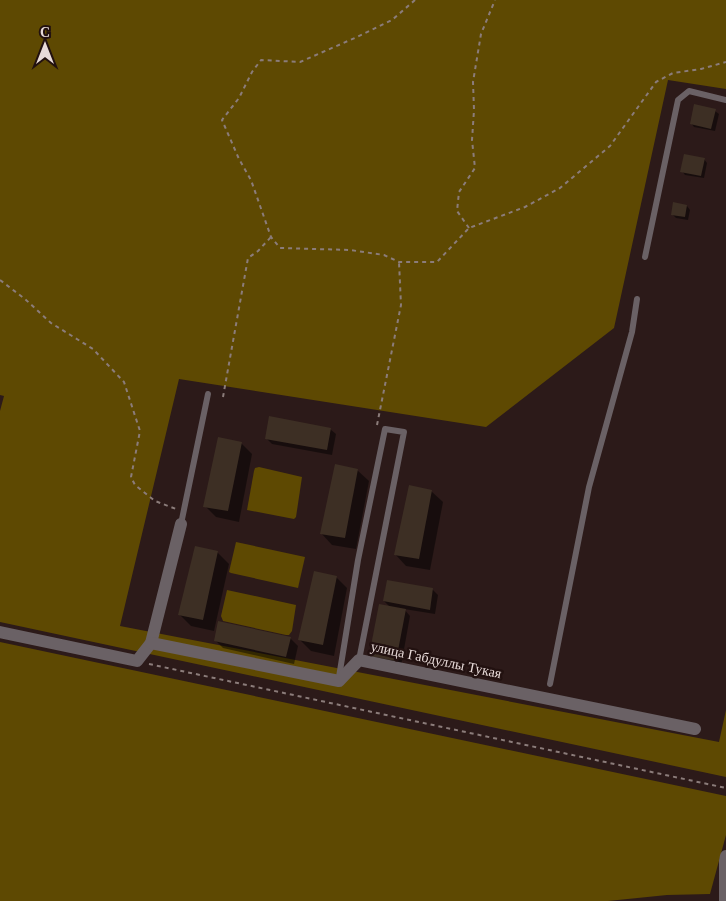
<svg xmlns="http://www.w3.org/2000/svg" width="726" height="901" font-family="Georgia,serif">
	<rect width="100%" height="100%" fill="#2c1a19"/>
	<g fill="#5e4902">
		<path d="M 0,0 L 726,0 L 726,89 L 668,80 L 614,328 L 486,427 L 179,379 L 120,626 L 719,742 L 726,710 L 726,777 L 0,622 L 0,411 L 4,396 L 0,395 Z"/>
		<path d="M 259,467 L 302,477 L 296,517 L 294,519 L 247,510 L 254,471 L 255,468 Z"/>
		<path d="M 236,542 L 305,557 L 298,588 L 231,573 L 229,572 Z"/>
		<path d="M 227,590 L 296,605 L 292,631 L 289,635 L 286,635 L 223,621 L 221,616 Z"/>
		<path d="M 0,642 L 726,796 L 726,835 L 710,894 L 667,895 L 608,901 L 0,901 Z"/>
	</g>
	<g fill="#0007">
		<path d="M 715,111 L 719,114 L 715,131 L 694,127 L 691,123 Z"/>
		<path d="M 704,159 L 707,163 L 704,178 L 685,175 L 682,171 Z"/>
		<path d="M 687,206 L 690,210 L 688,220 L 676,218 L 672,214 Z"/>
		<path d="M 330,429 L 336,434 L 332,455 L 272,444 L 266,438 Z"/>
		<path d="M 241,443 L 252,454 L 239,522 L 216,517 L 205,506 Z"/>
		<path d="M 357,470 L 369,481 L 356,549 L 332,545 L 321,533 Z"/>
		<path d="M 431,491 L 443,502 L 430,570 L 406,566 L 395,554 Z"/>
		<path d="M 217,552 L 229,564 L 214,631 L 191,626 L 180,615 Z"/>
		<path d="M 336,577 L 347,588 L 334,656 L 311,651 L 300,640 Z"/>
		<path d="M 388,582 L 433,590 L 438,595 L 435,614 L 404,609 L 410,616 L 401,666 L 376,661 L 391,608 L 384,601 Z"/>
		<path d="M 290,638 L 298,646 L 294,664 L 223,648 L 215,640 Z"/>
	</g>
	<g fill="#3d2f24">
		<path d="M 694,104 L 716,109 L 711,129 L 690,124 Z"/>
		<path d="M 684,154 L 705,158 L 701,176 L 680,172 Z"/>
		<path d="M 673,202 L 687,205 L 685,217 L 671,215 Z"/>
		<path d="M 269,416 L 331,428 L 327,450 L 265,439 Z"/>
		<path d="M 218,437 L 242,442 L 228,511 L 203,507 Z"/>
		<path d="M 335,464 L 358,469 L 345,538 L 320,534 Z"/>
		<path d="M 409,485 L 432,490 L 419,559 L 394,555 Z"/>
		<path d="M 195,546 L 218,551 L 203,620 L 178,615 Z"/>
		<path d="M 314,571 L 337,576 L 323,645 L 298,640 Z"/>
		<path d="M 387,580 L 433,588 L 430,610 L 383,601 Z"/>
		<path d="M 379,604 L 406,609 L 396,661 L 369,656 Z"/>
		<path d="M 218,621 L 291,637 L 286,657 L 214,641 Z"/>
	</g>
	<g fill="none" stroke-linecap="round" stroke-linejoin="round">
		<g stroke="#8b7c7a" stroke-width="2" stroke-dasharray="4 4" stroke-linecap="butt">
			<path d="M 415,0 L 392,20 L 357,37 L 300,62 L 261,60 L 252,72 L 239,98 L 222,120 L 239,159 L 251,180 L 271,237 L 280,248 L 350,250 L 384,255 L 399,262 L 437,262 L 469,228 L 525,207 L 560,188 L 610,146 L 656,82 L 673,73 L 701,69 L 726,62"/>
			<path d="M 469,228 L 457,211 L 459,192 L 475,168 L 472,140 L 474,110 L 473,82 L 481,34 L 495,0"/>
			<path d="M 0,280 L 25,299 L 51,323 L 93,349 L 124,382 L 140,431 L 131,477 L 135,485 L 155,501 L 176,509"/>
			<path d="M 223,397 L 248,258 L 258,251 L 271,237"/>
			<path d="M 377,425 L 401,305 L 399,262"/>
			<path d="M 149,664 L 726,788"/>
		</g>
		<g stroke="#6a6165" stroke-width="6">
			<path d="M 645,257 L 678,100 L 689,91 L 726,100"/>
			<path d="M 181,524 L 208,394"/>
			<path d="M 339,677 L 358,560 L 385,429 L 404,432 L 359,660"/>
			<path d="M 550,684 L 589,487 L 632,332 L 637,299"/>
		</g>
		<g stroke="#6a6165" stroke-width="12">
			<path d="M 0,632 L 137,661 L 151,643 L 181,524"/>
			<path d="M 151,643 L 339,681 L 359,660 L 695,729"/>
			<path d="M 725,901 L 725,861 L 726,856"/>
		</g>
	</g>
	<g text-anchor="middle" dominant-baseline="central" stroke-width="5" stroke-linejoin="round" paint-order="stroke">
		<g font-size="14" fill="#e8dbd9" stroke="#221110">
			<text transform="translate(436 660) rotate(12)">улица Габдуллы Тукая</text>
		</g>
	</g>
	<g transform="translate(45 45)" stroke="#221110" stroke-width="4" paint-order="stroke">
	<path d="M0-4L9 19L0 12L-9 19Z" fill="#e8dbd9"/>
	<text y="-8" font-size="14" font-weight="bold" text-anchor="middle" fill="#e8dbd9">С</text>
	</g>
</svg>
